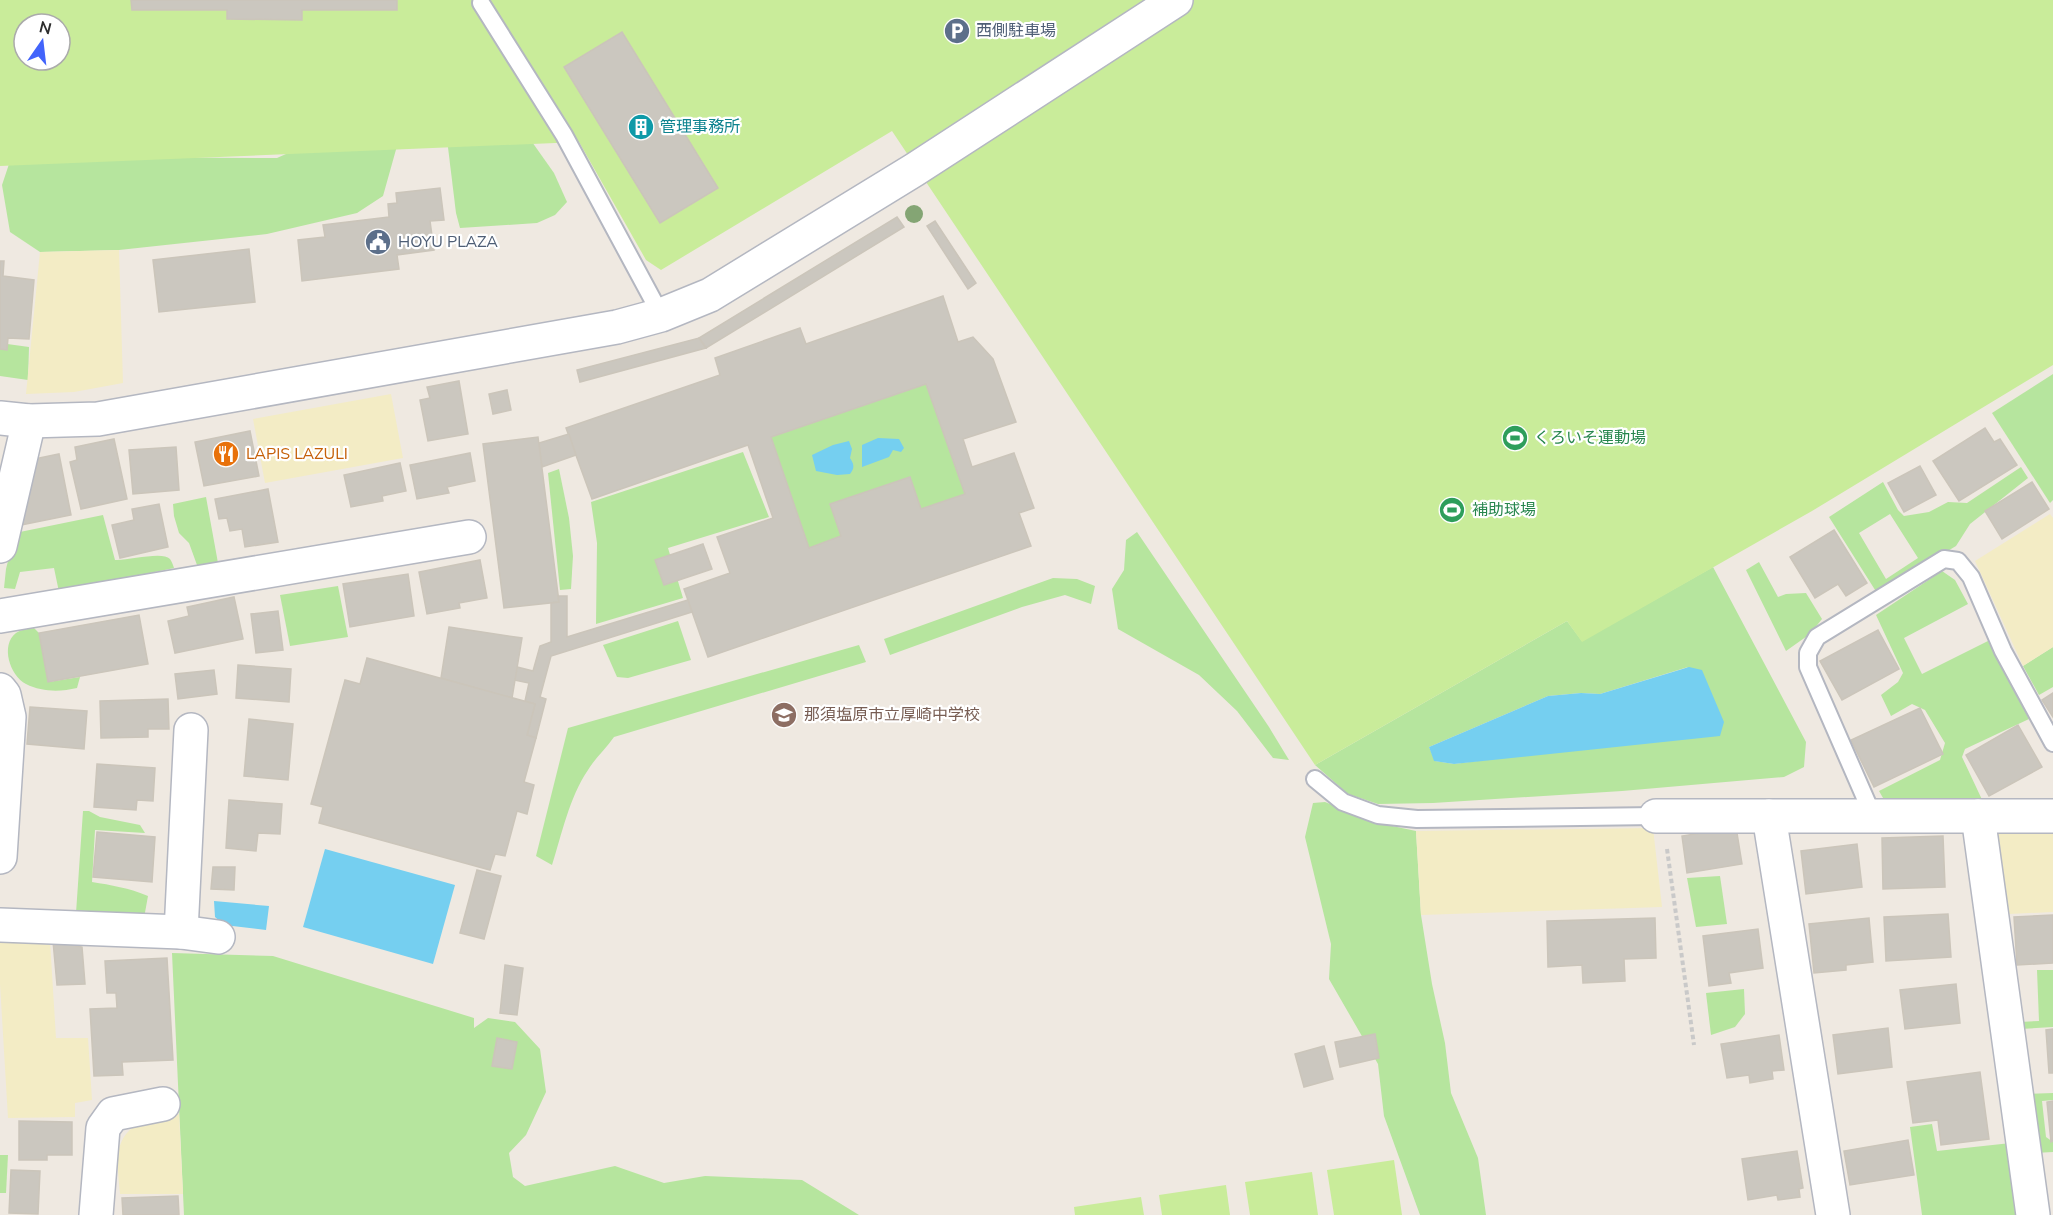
<svg xmlns="http://www.w3.org/2000/svg" width="2053" height="1215" font-family="'Nunito Sans','Noto Sans JP',sans-serif">
	<rect width="100%" height="100%" fill="#efe9e1"/>
	<g fill="#b6e59e" fill-rule="evenodd">
		<path d="M 513,115 L 554,173 L 567,202 L 555,215 L 537,223 L 460,228 L 456,213 L 446,131 Z"/>
		<path d="M 324,137 L 397,146 L 383,196 L 357,213 L 267,234 L 119,250 L 40,252 L 10,232 L 2,185 L 13,152 L 85,157 L 277,158 Z"/>
		<path d="M 0,343 L 29,347 L 28,380 L 0,376 Z"/>
		<path d="M 2053,374 L 2053,500 L 2050,503 L 1992,413 Z"/>
		<path d="M 926,384 L 965,494 L 921,509 L 910,477 L 831,504 L 841,536 L 809,548 L 771,437 Z"/>
		<path d="M 743,452 L 769,517 L 668,548 L 683,598 L 596,624 L 597,543 L 591,502 Z"/>
		<path d="M 2021,467 L 2028,478 L 1970,524 L 1956,546 L 1877,593 L 1829,517 L 1883,482 L 1898,510 L 1904,516 L 1929,512 L 1948,502 L 1967,503 ZM 1890,514 L 1918,558 L 1886,579 L 1859,533 Z"/>
		<path d="M 559,469 L 569,518 L 573,556 L 571,589 L 560,590 L 548,473 Z"/>
		<path d="M 206,497 L 218,563 L 197,565 L 189,543 L 179,533 L 174,516 L 173,504 Z"/>
		<path d="M 103,515 L 115,560 C 128,561 162,551 170,559 C 172,562 173,565 174,568 L 59,592 L 54,568 L 20,572 L 15,589 L 4,588 L 6,569 L 15,533 Z"/>
		<path d="M 1137,532 L 1269,727 L 1289,760 L 1273,758 L 1237,711 L 1199,675 L 1118,629 L 1112,589 L 1124,570 L 1126,540 Z"/>
		<path d="M 1759,562 L 1778,597 L 1786,594 L 1806,593 L 1822,619 L 1810,634 L 1786,651 L 1746,570 Z"/>
		<path d="M 1713,567 L 1806,742 L 1804,767 L 1784,777 L 1622,791 L 1433,803 L 1378,804 L 1348,794 L 1315,765 L 1567,621 L 1582,641 ZM 1688,667 L 1516,756 L 1454,764 L 1435,761 L 1429,747 L 1548,696 L 1581,693 L 1600,694 Z"/>
		<path d="M 1942,571 L 1955,580 L 1968,604 L 1904,638 L 1922,674 L 1988,641 L 2029,719 L 1965,749 L 1962,757 L 1985,806 L 1886,803 L 1879,791 L 1940,760 L 1945,743 L 1925,710 L 1912,704 L 1891,716 L 1881,695 L 1898,682 L 1903,673 L 1876,615 Z"/>
		<path d="M 1053,578 L 1077,579 L 1095,586 L 1091,604 L 1065,595 L 1022,607 L 890,655 L 884,639 Z"/>
		<path d="M 338,586 L 348,637 L 290,646 L 280,595 Z"/>
		<path d="M 678,621 L 691,660 L 628,678 L 617,677 L 603,645 Z"/>
		<path d="M 34,628 L 39,633 L 48,682 L 80,677 L 77,688 C 60,692 42,692 26,684 C 10,676 0,645 16,633 C 20,630 28,629 34,628 Z"/>
		<path d="M 859,645 L 866,662 L 614,737 C 606,749 595,758 588,770 C 569,798 562,834 552,865 L 536,856 L 568,728 Z"/>
		<path d="M 2053,647 L 2053,687 L 2039,695 L 2023,666 Z"/>
		<path d="M 1325,802 L 1378,823 L 1416,831 L 1421,915 L 1432,984 L 1445,1043 L 1451,1093 L 1478,1158 L 1486,1215 L 1420,1215 L 1384,1116 L 1378,1064 L 1329,979 L 1331,944 L 1305,837 L 1313,803 Z"/>
		<path d="M 83,811 L 89,811 L 100,817 L 140,825 L 145,833 L 95,830 L 92,882 C 111,885 129,888 148,896 L 144,918 L 76,913 Z"/>
		<path d="M 1720,876 L 1727,924 L 1696,927 L 1687,878 Z"/>
		<path d="M 172,953 L 273,956 L 474,1018 L 474,1028 L 488,1018 L 515,1022 L 540,1049 L 546,1092 L 526,1135 L 509,1153 L 513,1177 L 525,1186 L 615,1166 L 664,1183 L 705,1176 L 802,1180 L 859,1215 L 184,1215 Z"/>
		<path d="M 2037,970 L 2053,970 L 2053,1027 L 2020,1029 L 2020,1022 L 2039,1021 Z"/>
		<path d="M 1744,989 L 1745,1014 L 1735,1027 L 1711,1035 L 1706,993 Z"/>
		<path d="M 2053,1093 L 2053,1100 L 2042,1101 L 2046,1137 L 2053,1142 L 2053,1152 L 2034,1153 L 2026,1094 Z"/>
		<path d="M 1932,1124 L 1937,1151 L 2011,1143 L 2022,1215 L 1922,1215 L 1910,1127 Z"/>
		<path d="M 0,1155 L 8,1155 L 6,1193 L 0,1193 Z"/>
	</g>
	<g fill="#f3ecc5">
		<path d="M 119,250 L 123,383 L 74,392 L 26,394 L 40,252 Z"/>
		<path d="M 391,394 L 403,458 L 265,483 L 253,419 Z"/>
		<path d="M 2050,514 L 2053,518 L 2053,647 L 2023,666 L 1975,561 Z"/>
		<path d="M 2006,826 L 2053,826 L 2053,912 L 2009,914 L 1995,846 L 1996,835 Z"/>
		<path d="M 1653,828 L 1662,907 L 1421,915 L 1416,831 Z"/>
		<path d="M 0,939 L 50,941 L 56,1038 L 88,1038 L 92,1100 L 75,1103 L 75,1117 L 8,1118 L 0,984 Z"/>
		<path d="M 179,1114 L 183,1194 L 120,1194 C 118,1165 110,1133 146,1121 C 156,1117 168,1116 179,1114 Z"/>
	</g>
	<g fill="#c9ec9a" fill-rule="evenodd">
		<path d="M 0,0 L 2053,0 L 2053,365 L 1812,511 L 1582,642 L 1567,621 L 1315,765 L 892,131 L 661,270 L 646,260 L 579,142 L 0,166 ZM 24,24 L 60,24 L 60,60 L 24,60 Z"/>
		<path d="M 1394,1160 L 1402,1215 L 1334,1215 L 1327,1170 Z"/>
		<path d="M 1312,1172 L 1318,1215 L 1250,1215 L 1245,1182 Z"/>
		<path d="M 1226,1185 L 1230,1215 L 1162,1215 L 1159,1195 Z"/>
		<path d="M 1141,1197 L 1144,1215 L 1075,1215 L 1074,1207 Z"/>
	</g>
	<g fill="#75cff0">
		<path d="M 878,438 L 899,439 L 904,448 L 901,452 L 893,450 L 889,457 L 862,467 L 862,445 Z"/>
		<path d="M 849,441 L 852,449 L 850,458 C 854,464 855,468 850,474 L 837,475 L 816,471 L 812,455 L 833,445 Z"/>
		<path d="M 1689,667 L 1702,670 L 1724,722 L 1720,736 L 1454,764 L 1434,761 L 1429,747 L 1548,696 L 1581,693 L 1600,694 Z"/>
		<path d="M 325,849 L 455,885 L 433,964 L 303,927 Z"/>
		<path d="M 214,901 L 269,906 L 266,930 L 224,925 L 215,917 Z"/>
	</g>
	<g fill="#cbc7bf" stroke="#cbc5ba" stroke-width="1.5" fill-rule="evenodd">
		<path d="M 131,0 L 397,0 L 397,10 L 302,10 L 302,20 L 227,19 L 227,10 L 132,10 Z"/>
		<path d="M 622,32 L 718,188 L 660,223 L 564,67 Z"/>
		<path d="M 440,188 L 444,220 L 430,221 L 434,250 L 397,255 L 399,269 L 302,281 L 298,240 L 325,237 L 323,225 L 389,217 L 388,204 L 397,203 L 396,193 Z"/>
		<path d="M 897,217 L 904,227 L 706,348 L 699,338 Z"/>
		<path d="M 935,221 L 976,283 L 968,289 L 927,226 Z"/>
		<path d="M 249,249 L 255,302 L 159,312 L 153,260 Z"/>
		<path d="M 0,261 L 4,261 L 3,276 L 34,280 L 29,339 L 8,338 L 7,350 L 0,349 Z"/>
		<path d="M 943,296 L 958,342 L 973,337 L 993,359 L 1016,422 L 963,439 L 972,467 L 1014,453 L 1034,508 L 1019,513 L 1031,546 L 708,657 L 684,589 L 730,573 L 717,537 L 773,518 L 748,445 L 592,499 L 566,428 L 720,375 L 715,358 L 800,328 L 806,344 ZM 926,384 L 965,494 L 921,509 L 910,477 L 830,504 L 841,536 L 809,548 L 771,437 Z"/>
		<path d="M 699,338 L 706,348 L 580,382 L 577,370 Z"/>
		<path d="M 459,381 L 468,434 L 428,441 L 420,400 L 430,398 L 427,387 Z"/>
		<path d="M 507,390 L 511,410 L 493,414 L 489,394 Z"/>
		<path d="M 1985,428 L 1994,442 L 2000,439 L 2017,465 L 1959,501 L 1933,461 Z"/>
		<path d="M 250,431 L 259,476 L 204,486 L 195,442 Z"/>
		<path d="M 569,434 L 576,455 L 542,467 L 539,443 Z"/>
		<path d="M 538,437 L 559,602 L 504,608 L 483,444 Z"/>
		<path d="M 114,439 L 127,499 L 81,509 L 70,462 L 77,460 L 75,447 Z"/>
		<path d="M 176,447 L 179,490 L 133,494 L 129,450 Z"/>
		<path d="M 470,453 L 475,481 L 447,487 L 449,493 L 417,499 L 410,465 Z"/>
		<path d="M 59,454 L 71,515 L 21,525 L 35,459 Z"/>
		<path d="M 400,463 L 406,491 L 382,496 L 383,501 L 351,507 L 344,475 Z"/>
		<path d="M 1920,466 L 1936,495 L 1904,512 L 1888,483 Z"/>
		<path d="M 2032,482 L 2049,509 L 2002,539 L 1985,511 Z"/>
		<path d="M 268,489 L 278,542 L 245,547 L 242,529 L 230,531 L 227,518 L 219,519 L 215,499 Z"/>
		<path d="M 159,504 L 168,547 L 120,558 L 112,525 L 134,520 L 132,509 Z"/>
		<path d="M 1834,530 L 1867,583 L 1846,596 L 1838,584 L 1815,598 L 1790,557 Z"/>
		<path d="M 703,544 L 712,569 L 664,585 L 655,560 Z"/>
		<path d="M 480,560 L 487,598 L 459,603 L 460,608 L 427,614 L 419,572 Z"/>
		<path d="M 408,574 L 414,616 L 350,627 L 343,584 Z"/>
		<path d="M 558,596 L 567,596 L 567,637 L 688,600 L 692,612 L 551,656 L 540,697 L 546,699 L 536,738 L 527,735 L 535,704 L 525,701 L 529,683 L 514,680 L 517,667 L 533,671 L 540,646 L 551,642 L 551,603 L 559,602 Z"/>
		<path d="M 234,597 L 243,639 L 175,653 L 168,621 L 189,616 L 187,607 Z"/>
		<path d="M 278,611 L 283,650 L 256,653 L 251,614 Z"/>
		<path d="M 139,615 L 148,664 L 48,682 L 39,633 Z"/>
		<path d="M 449,627 L 522,638 L 512,698 L 441,678 Z"/>
		<path d="M 1878,630 L 1899,669 L 1842,700 L 1820,661 Z"/>
		<path d="M 367,658 L 535,704 L 527,735 L 536,738 L 524,782 L 534,785 L 527,814 L 517,811 L 505,856 L 495,854 L 490,870 L 319,823 L 323,807 L 311,804 L 345,680 L 360,684 Z"/>
		<path d="M 238,665 L 291,669 L 289,702 L 236,698 Z"/>
		<path d="M 214,670 L 217,694 L 178,699 L 175,674 Z"/>
		<path d="M 2053,693 L 2053,717 L 2042,700 Z"/>
		<path d="M 168,699 L 169,729 L 148,729 L 148,737 L 101,738 L 100,701 Z"/>
		<path d="M 30,707 L 87,711 L 84,749 L 27,744 Z"/>
		<path d="M 1920,708 L 1943,754 L 1874,787 L 1851,740 Z"/>
		<path d="M 249,719 L 293,724 L 288,780 L 244,776 Z"/>
		<path d="M 2018,725 L 2042,767 L 1989,796 L 1966,755 Z"/>
		<path d="M 97,764 L 155,768 L 153,801 L 137,800 L 136,810 L 94,807 Z"/>
		<path d="M 229,800 L 282,804 L 280,834 L 258,833 L 256,851 L 226,848 Z"/>
		<path d="M 1736,827 L 1742,864 L 1687,873 L 1682,836 Z"/>
		<path d="M 97,832 L 155,837 L 152,882 L 93,877 Z"/>
		<path d="M 1943,836 L 1945,887 L 1883,889 L 1882,838 Z"/>
		<path d="M 1857,844 L 1862,887 L 1806,894 L 1801,851 Z"/>
		<path d="M 213,867 L 235,867 L 234,890 L 211,889 Z"/>
		<path d="M 477,870 L 501,876 L 484,939 L 460,933 Z"/>
		<path d="M 1948,914 L 1951,957 L 1886,961 L 1884,917 Z"/>
		<path d="M 2053,915 L 2053,963 L 2017,965 L 2014,917 Z"/>
		<path d="M 1655,918 L 1656,958 L 1624,959 L 1625,981 L 1583,983 L 1582,965 L 1548,967 L 1547,921 Z"/>
		<path d="M 1869,918 L 1873,962 L 1846,965 L 1846,970 L 1814,973 L 1809,924 Z"/>
		<path d="M 1758,929 L 1763,968 L 1729,973 L 1731,983 L 1709,986 L 1703,936 Z"/>
		<path d="M 53,941 L 82,947 L 85,984 L 57,985 Z"/>
		<path d="M 167,958 L 173,1060 L 122,1062 L 123,1075 L 94,1076 L 90,1009 L 117,1008 L 116,993 L 107,993 L 105,961 Z"/>
		<path d="M 505,965 L 523,968 L 517,1015 L 500,1013 Z"/>
		<path d="M 1956,984 L 1960,1023 L 1905,1029 L 1900,990 Z"/>
		<path d="M 1888,1028 L 1892,1067 L 1838,1074 L 1833,1035 Z"/>
		<path d="M 2053,1029 L 2053,1073 L 2049,1073 L 2046,1030 Z"/>
		<path d="M 1375,1034 L 1379,1058 L 1340,1067 L 1335,1042 Z"/>
		<path d="M 1779,1035 L 1784,1070 L 1772,1071 L 1773,1079 L 1750,1083 L 1749,1075 L 1727,1078 L 1721,1044 Z"/>
		<path d="M 497,1038 L 517,1042 L 512,1069 L 492,1066 Z"/>
		<path d="M 1324,1046 L 1333,1079 L 1304,1087 L 1295,1054 Z"/>
		<path d="M 1980,1072 L 1989,1139 L 1941,1145 L 1938,1120 L 1913,1123 L 1907,1082 Z"/>
		<path d="M 2053,1101 L 2053,1141 L 2051,1142 L 2047,1102 Z"/>
		<path d="M 19,1121 L 72,1122 L 72,1155 L 47,1155 L 47,1160 L 19,1160 Z"/>
		<path d="M 1908,1140 L 1914,1175 L 1850,1185 L 1844,1151 Z"/>
		<path d="M 1797,1151 L 1803,1188 L 1799,1189 L 1800,1197 L 1778,1200 L 1777,1195 L 1748,1200 L 1742,1159 Z"/>
		<path d="M 11,1170 L 40,1171 L 38,1214 L 9,1213 Z"/>
		<path d="M 178,1196 L 179,1215 L 123,1215 L 122,1198 Z"/>
	</g>
	<g fill="none" stroke-linecap="round" stroke-linejoin="round">
		<g stroke="#b4b7c1" stroke-width="20">
			<g id="service">
				<path d="M 481,3 L 564,135 L 661,315"/>
				<path d="M 1315,779 L 1343,802 L 1378,815 L 1417,819 L 1656,816"/>
				<path d="M 1873,816 L 1808,667 L 1808,653 L 1817,637 L 1944,559 L 1958,561 L 1971,577 L 2003,651 L 2053,743"/>
			</g>
		</g>
		<g stroke="#b4b7c1" stroke-width="36">
			<g id="minor">
				<path d="M 0,418 L 29,421 L 98,419 L 617,327 L 661,315 L 710,295 L 914,170 L 1176,0"/>
				<path d="M 0,546 L 29,421"/>
				<path d="M 0,616 L 469,537"/>
				<path d="M 0,690 L 4,695 L 9,717 L 0,857"/>
				<path d="M 1656,816 L 2053,816"/>
				<path d="M 1769,816 L 1833,1215"/>
				<path d="M 1978,816 L 2033,1215"/>
				<path d="M 0,925 L 181,932 L 218,937"/>
				<path d="M 181,932 L 191,730"/>
				<path d="M 96,1215 L 103,1128 L 113,1114 L 163,1104"/>
			</g>
		</g>
		<path stroke="#c9c9c9" stroke-width="4" stroke-dasharray="4.5 3" stroke-linecap="butt" d="M 1667,849 L 1694,1045"/>
		<use href="#service" stroke="#fff" stroke-width="16"/>
		<use href="#minor" stroke="#fff" stroke-width="33"/>
	</g>
	<circle fill="#84a574" cx="914" cy="214" r="9"/>
	<defs>
		<g id="parking-disc" transform="scale(1.35)"><circle r="9.5" fill="#5c6f8a" stroke="#fff"/><path d="M-3.5-5.5H1a3.5 3.5 0 0 1 0 7H-1V5.5H-3.5ZM-1-3.4V-.6H.8a1.4 1.4 0 0 0 0-2.8Z" fill="#fff"/></g>
		<g id="building-disc" transform="scale(1.35)"><circle r="9.5" fill="#0f9aa8" stroke="#fff"/><path d="M-4-6H4V6H1V3H-1V6H-4ZM-2.5-4.3h1.7v1.8h-1.7ZM.8-4.3h1.7v1.8H.8ZM-2.5-1h1.7V.8h-1.7ZM.8-1h1.7V.8H.8Z" fill="#fff"/></g>
		<g id="civic-disc" transform="scale(1.35)"><circle r="9.5" fill="#5c6f8a" stroke="#fff"/><path d="M-.6-6.5H3V-4.5H.6V-3L4-1V1h2V6H-6V1h2V-1L-.6-3ZM-1.2 2.5V6h2.4V2.5Z" fill="#fff"/></g>
		<g id="stadium-disc" transform="scale(1.35)"><circle r="9.5" fill="#2e9e5b" stroke="#fff"/><path d="M0-5a6.5 5 0 1 0 0 10a6.5 5 0 1 0 0-10ZM-3.5-1.8h7v3.6h-7Z" fill="#fff"/></g>
		<g id="restaurant-disc" transform="scale(1.35)"><circle r="9.5" fill="#e8710a" stroke="#fff"/><path d="M-5-6h1v4h1v-4h1v4h1v-4h1v5L-1.5 .5V6h-2V.5L-5-1ZM5-6V6H3V1.5H1.5Q1.5-4 5-6Z" fill="#fff"/></g>
		<g id="school-disc" transform="scale(1.35)"><circle r="9.5" fill="#8d6e63" stroke="#fff"/><path d="M0-5L7-2L0 1L-7-2ZM-4 1L0 2.5L4 1V4Q0 6-4 4Z" fill="#fff"/></g>
	</defs>
	<g fill-rule="evenodd">
		<use href="#parking-disc" x="957" y="31"/>
		<use href="#building-disc" x="641" y="127"/>
		<use href="#civic-disc" x="378" y="242"/>
		<use href="#stadium-disc" x="1515" y="438"/>
		<use href="#restaurant-disc" x="226" y="454"/>
		<use href="#stadium-disc" x="1452" y="510"/>
		<use href="#school-disc" x="784" y="715"/>
	</g>
	<g text-anchor="middle" dominant-baseline="central" stroke-width="4.5" stroke-linejoin="round" paint-order="stroke">
		<g font-size="16" fill="#4e5e75" stroke="#fff" text-anchor="start">
			<text x="976" y="31">西側駐車場</text>
			<text x="398" y="242">HOYU PLAZA</text>
		</g>
		<g font-size="16" fill="#0d838f" stroke="#fff" text-anchor="start">
			<text x="660" y="127">管理事務所</text>
		</g>
		<g font-size="16" fill="#27864d" stroke="#fff" text-anchor="start">
			<text x="1534" y="438">くろいそ運動場</text>
			<text x="1472" y="510">補助球場</text>
		</g>
		<g font-size="16" fill="#c56008" stroke="#fff" text-anchor="start">
			<text x="246" y="454">LAPIS LAZULI</text>
		</g>
		<g font-size="16" fill="#785e54" stroke="#fff" text-anchor="start">
			<text x="804" y="715">那須塩原市立厚崎中学校</text>
		</g>
	</g>
	<g transform="translate(42 42) rotate(14)"><circle r="28" fill="#ffffff" stroke="#ababab" stroke-width="1.5"/>
	<path d="M0-4.5L10 22L0 15L-10 22Z" fill="#4264fb"/>
	<text y="-9" font-size="16" font-weight="bold" text-anchor="middle" fill="#2e2e2e">N</text>
	</g>
</svg>
